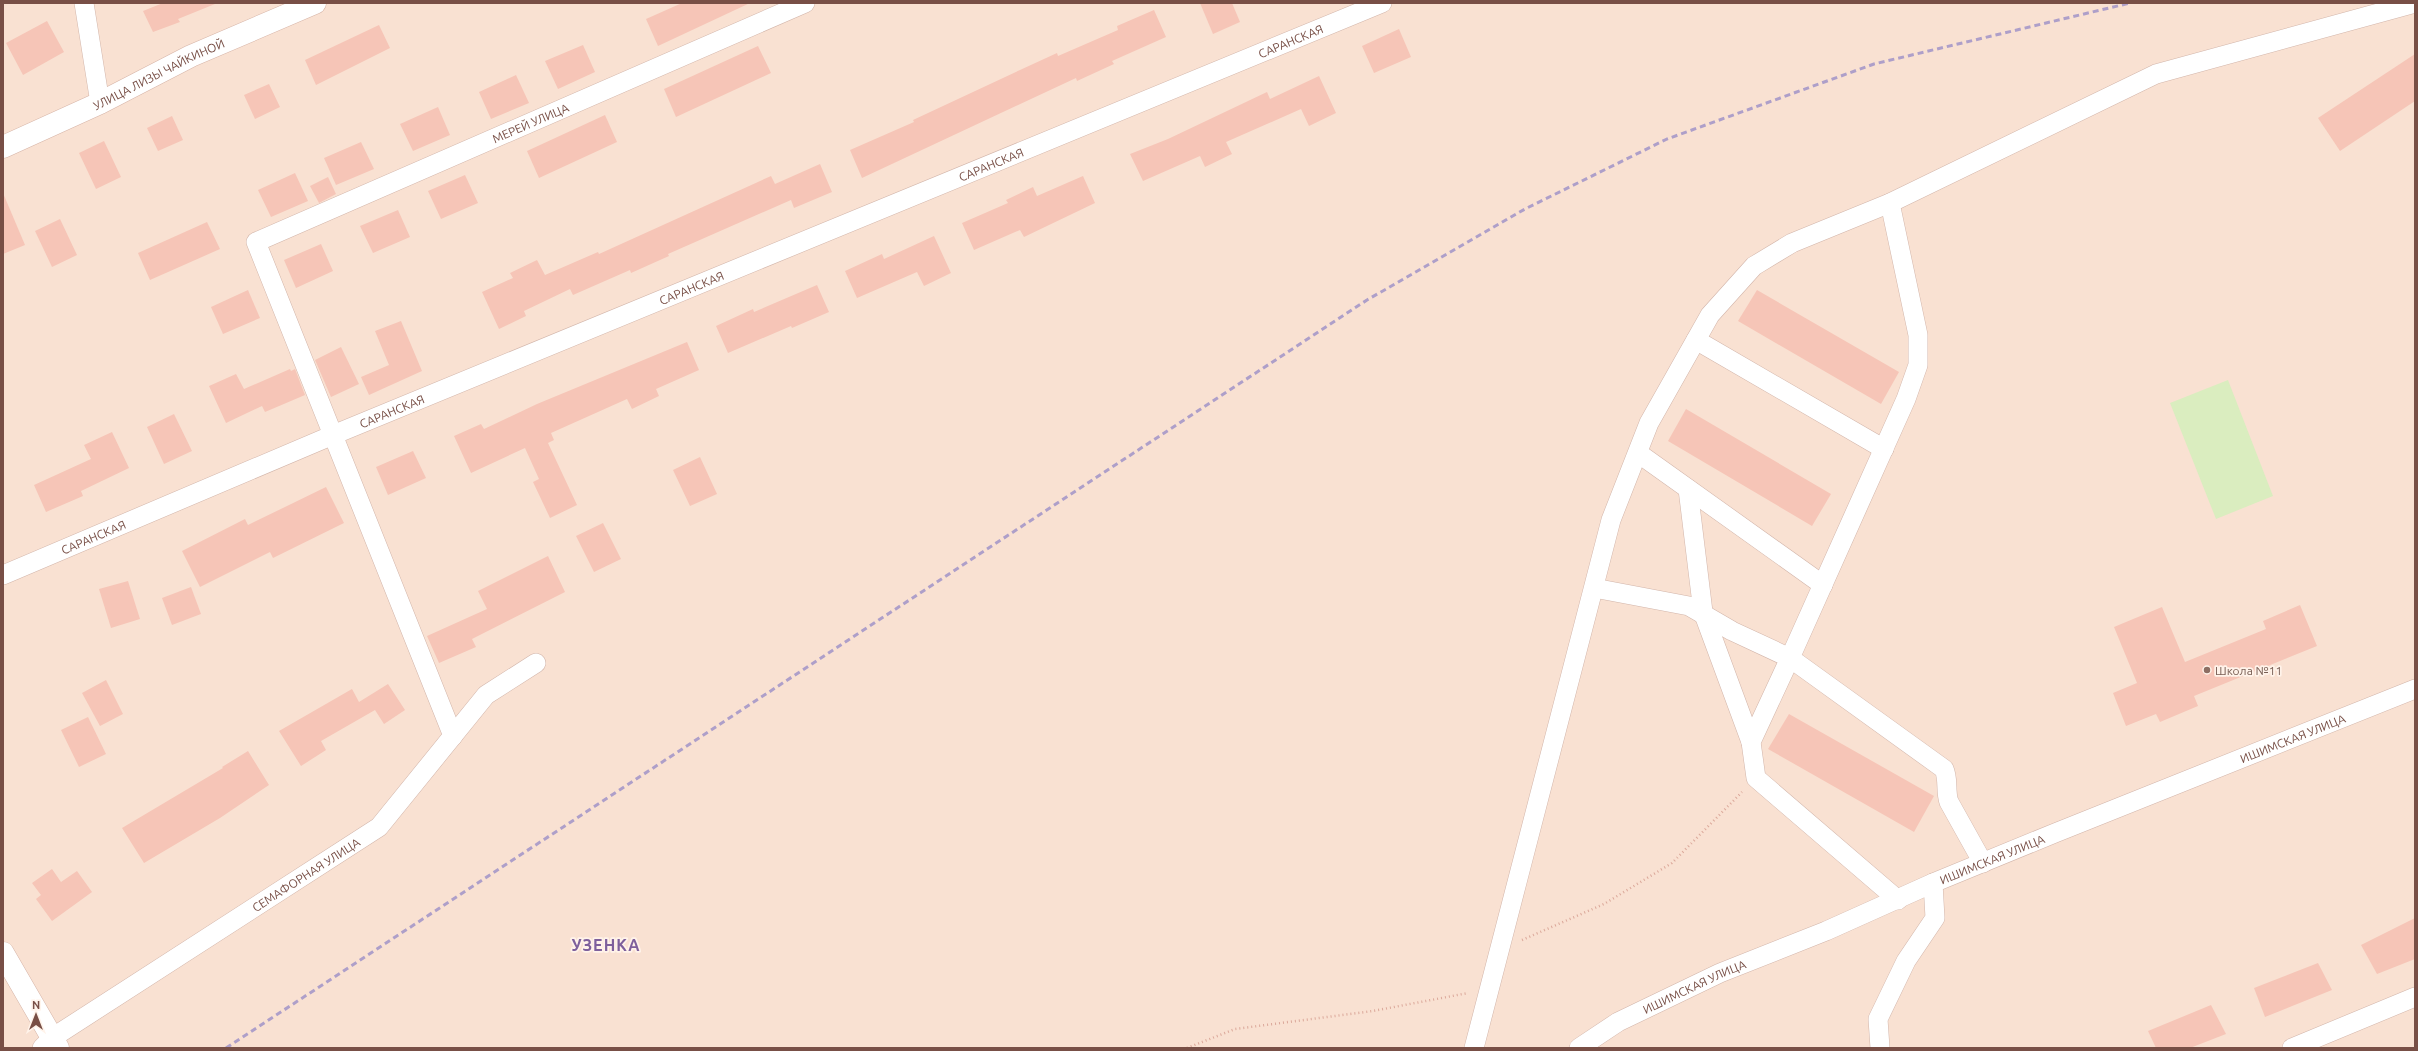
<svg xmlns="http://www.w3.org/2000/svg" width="2418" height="1051" font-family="Ubuntu,sans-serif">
	<rect width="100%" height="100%" fill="#feeee2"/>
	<rect fill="#f9e1d2" x="3" y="3" width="2412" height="1045"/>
	<path fill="#daedbf" d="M 2228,380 L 2273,496 L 2216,519 L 2170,403 Z"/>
	<g fill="#f6c5b7">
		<path d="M 163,3 L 215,3 L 215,4 L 178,19 L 180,22 L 153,32 L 143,11 Z"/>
		<path d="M 682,3 L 750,3 L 658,46 L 646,19 Z"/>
		<path d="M 1200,3 L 1232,3 L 1240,22 L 1213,34 Z"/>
		<path d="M 1154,10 L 1166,37 L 1112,61 L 1114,64 L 1077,81 L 1076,78 L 862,178 L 850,150 L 914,122 L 913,120 L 1020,70 L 1057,53 L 1058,56 L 1118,30 L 1117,26 Z"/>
		<path d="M 47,21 L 64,52 L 23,75 L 6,43 Z"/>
		<path d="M 379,25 L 390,48 L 316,85 L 305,60 Z"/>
		<path d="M 1399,29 L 1411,57 L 1374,73 L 1362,46 Z"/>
		<path d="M 583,45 L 595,72 L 558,89 L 545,61 Z"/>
		<path d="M 758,46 L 771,73 L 676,117 L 664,89 Z"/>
		<path d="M 2415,54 L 2415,101 L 2340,151 L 2318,118 Z"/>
		<path d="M 516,75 L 529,103 L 491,119 L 479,92 Z"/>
		<path d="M 1319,76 L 1336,113 L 1309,126 L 1301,109 L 1226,142 L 1232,154 L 1205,167 L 1200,156 L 1143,181 L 1130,154 L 1168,139 L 1267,92 L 1270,99 Z"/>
		<path d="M 269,84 L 280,107 L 255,119 L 244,95 Z"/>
		<path d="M 438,107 L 450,135 L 413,151 L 400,124 Z"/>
		<path d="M 605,115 L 617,142 L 539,178 L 527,151 Z"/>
		<path d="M 172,116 L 183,140 L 158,151 L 147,128 Z"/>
		<path d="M 104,141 L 121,177 L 96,189 L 79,153 Z"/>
		<path d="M 361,142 L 374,169 L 336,185 L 324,158 Z"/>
		<path d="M 820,164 L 832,192 L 794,208 L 791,200 L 668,254 L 669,256 L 631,273 L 630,270 L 573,295 L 570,289 L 524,311 L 526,316 L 499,329 L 482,292 L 513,278 L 510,273 L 537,260 L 545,275 L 598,252 L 599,254 L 771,176 L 775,184 Z"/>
		<path d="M 295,173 L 308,201 L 271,217 L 258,190 Z"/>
		<path d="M 465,175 L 478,203 L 441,219 L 428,191 Z"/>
		<path d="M 1083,176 L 1095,203 L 1024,237 L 1020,230 L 974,250 L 962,223 L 1008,203 L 1006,200 L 1033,187 L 1037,196 Z"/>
		<path d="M 328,177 L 336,194 L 319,203 L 310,186 Z"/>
		<path d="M 3,193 L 25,245 L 3,254 Z"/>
		<path d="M 398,210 L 410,237 L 373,253 L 360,226 Z"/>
		<path d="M 60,219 L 77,255 L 52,267 L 35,231 Z"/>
		<path d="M 207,222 L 220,249 L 150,280 L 138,253 Z"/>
		<path d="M 934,236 L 951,273 L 924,286 L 917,272 L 857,298 L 845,271 L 882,254 L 884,259 Z"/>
		<path d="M 321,244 L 333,271 L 296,288 L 284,260 Z"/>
		<path d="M 817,285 L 829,312 L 792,328 L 791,326 L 728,353 L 716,326 L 753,309 L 754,312 Z"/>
		<path d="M 248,290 L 260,318 L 223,334 L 211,307 Z"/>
		<path d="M 1757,290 L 1899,372 L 1881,404 L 1738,321 Z"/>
		<path d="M 401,321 L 422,371 L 369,395 L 361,377 L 389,365 L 375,331 Z"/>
		<path d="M 687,342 L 699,370 L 656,389 L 659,396 L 632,409 L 627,399 L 551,433 L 554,440 L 548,443 L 577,505 L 550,518 L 533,482 L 539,479 L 525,448 L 471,473 L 454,436 L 481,424 L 484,429 L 537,404 Z"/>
		<path d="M 341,347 L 359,384 L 331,397 L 315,360 Z"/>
		<path d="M 290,369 L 291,371 L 295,369 L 305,395 L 265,412 L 262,406 L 226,423 L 209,386 L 236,374 L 244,389 Z"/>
		<path d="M 1686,409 L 1831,494 L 1812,526 L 1668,441 Z"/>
		<path d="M 174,414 L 192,451 L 164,464 L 147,427 Z"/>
		<path d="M 112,432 L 129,468 L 81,491 L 83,496 L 46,512 L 34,485 L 91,459 L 84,445 Z"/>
		<path d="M 413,451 L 426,478 L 388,495 L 376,467 Z"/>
		<path d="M 700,457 L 717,494 L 690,506 L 673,470 Z"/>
		<path d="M 326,487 L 344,523 L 273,558 L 270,552 L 200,587 L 182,551 L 245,519 L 248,525 Z"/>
		<path d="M 603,523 L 621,559 L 594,572 L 576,536 Z"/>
		<path d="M 548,556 L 565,592 L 472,639 L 476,647 L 439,663 L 427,636 L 487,609 L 478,591 Z"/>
		<path d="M 128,581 L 140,619 L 111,628 L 99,589 Z"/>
		<path d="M 191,587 L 201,614 L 172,625 L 162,598 Z"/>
		<path d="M 2300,605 L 2317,646 L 2194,696 L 2198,706 L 2160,722 L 2156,714 L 2126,726 L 2113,693 L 2137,683 L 2114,627 L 2162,607 L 2185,662 L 2266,629 L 2263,621 Z"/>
		<path d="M 106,680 L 123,714 L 100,726 L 82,693 Z"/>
		<path d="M 388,684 L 405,710 L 384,724 L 375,710 L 321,741 L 326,750 L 301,766 L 279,731 L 352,689 L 359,702 Z"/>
		<path d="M 1789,714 L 1934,796 L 1914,832 L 1768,749 Z"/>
		<path d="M 88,717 L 106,754 L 79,767 L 61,730 Z"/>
		<path d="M 248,751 L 269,785 L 220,818 L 144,863 L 122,828 L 223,768 L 222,767 Z"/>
		<path d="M 52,869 L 61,882 L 77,871 L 92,892 L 52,921 L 36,899 L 41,895 L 32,883 Z"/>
		<path d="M 2415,918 L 2415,959 L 2377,974 L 2361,945 Z"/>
		<path d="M 2318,963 L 2332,990 L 2265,1017 L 2254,988 Z"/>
		<path d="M 2211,1005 L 2226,1034 L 2190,1048 L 2156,1048 L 2148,1031 Z"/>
	</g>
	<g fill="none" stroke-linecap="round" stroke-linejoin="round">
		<g stroke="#d2b5aa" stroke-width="20">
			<g id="street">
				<path d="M 84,3 L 100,103"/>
				<path d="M 1890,203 L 1918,335 L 1918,365 L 1906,399 L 1790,658 L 1944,769 C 1949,780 1945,791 1949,802 L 1983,863"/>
				<path d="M 1696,340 L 1884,449"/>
				<path d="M 1638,453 L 1823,585"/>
				<path d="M 1688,489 L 1703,612 L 1751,742"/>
				<path id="s1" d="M 3,575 L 333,435 L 1382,3"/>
				<path d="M 1594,588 L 1689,606 L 1732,631 L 1790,658 L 1751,742 L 1756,778 L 1898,900"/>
				<path id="s2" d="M 453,736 L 256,242 L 805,3"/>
				<path id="s3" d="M 42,1048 L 52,1038 L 379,827 L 486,695 L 536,663"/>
				<path d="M 1474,1048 L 1611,520 L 1649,423 L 1710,315 L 1754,266 L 1792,243 L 1890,203 L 2156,74 L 2415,3"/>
				<path id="s4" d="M 1579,1048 L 1618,1022 L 1720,973 L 1826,931 L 1933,883 L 2055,833 L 2415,689"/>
				<path d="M 1880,1048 L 1878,1019 L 1906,961 L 1935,918 L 1933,883"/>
				<path d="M 2292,1048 L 2415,997"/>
			</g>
		</g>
		<g stroke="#d6b4a7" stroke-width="23">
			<g id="secondary">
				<path id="s5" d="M 3,147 L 100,103 L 191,56 L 315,3"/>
				<path d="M 3,953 L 58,1048"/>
			</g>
		</g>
		<g stroke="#dba89a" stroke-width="2.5" stroke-dasharray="1 3" stroke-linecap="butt">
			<path d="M 1522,940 L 1604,904 L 1672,863 L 1742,792"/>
			<path d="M 1187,1048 L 1235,1029 L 1373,1011 L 1468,993"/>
		</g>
		<use href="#street" stroke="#fff" stroke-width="19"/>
		<use href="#secondary" stroke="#fff" stroke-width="22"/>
		<path stroke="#ae9fc9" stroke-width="3" stroke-dasharray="6 4" stroke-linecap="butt" d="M 226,1048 L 1367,300 L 1525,209 L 1667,139 L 1874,64 L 2130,3"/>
	</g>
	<circle fill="#8d6e63" stroke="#fff3ea" stroke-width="1.5" cx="2207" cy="670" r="4"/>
	<g text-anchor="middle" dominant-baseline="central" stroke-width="3.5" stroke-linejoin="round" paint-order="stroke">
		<g font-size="12" fill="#784f46" stroke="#fff3ea">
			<text stroke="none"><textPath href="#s1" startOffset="1394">САРАНСКАЯ</textPath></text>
			<text stroke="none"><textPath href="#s5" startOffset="172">УЛИЦА ЛИЗЫ ЧАЙКИНОЙ</textPath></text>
			<text stroke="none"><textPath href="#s2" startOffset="831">МЕРЕЙ УЛИЦА</textPath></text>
			<text stroke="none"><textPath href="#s1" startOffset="1070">САРАНСКАЯ</textPath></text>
			<text stroke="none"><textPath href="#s1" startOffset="746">САРАНСКАЯ</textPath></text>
			<text stroke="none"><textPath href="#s1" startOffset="422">САРАНСКАЯ</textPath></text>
			<text stroke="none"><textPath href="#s1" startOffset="98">САРАНСКАЯ</textPath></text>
			<text stroke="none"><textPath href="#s4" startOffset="779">ИШИМСКАЯ УЛИЦА</textPath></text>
			<text stroke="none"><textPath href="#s4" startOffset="455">ИШИМСКАЯ УЛИЦА</textPath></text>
			<text stroke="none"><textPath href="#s3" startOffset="316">СЕМАФОРНАЯ УЛИЦА</textPath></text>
			<text stroke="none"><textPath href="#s4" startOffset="131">ИШИМСКАЯ УЛИЦА</textPath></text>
		</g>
		<g font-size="12" fill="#785e54" stroke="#fff3ea" text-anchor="start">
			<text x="2215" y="670">Школа №11</text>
		</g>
		<g font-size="16" font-weight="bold" letter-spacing="1" fill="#7e609c" stroke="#fff3ea">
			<text x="606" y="945">УЗЕНКА</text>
		</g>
	</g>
	<rect width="2418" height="1051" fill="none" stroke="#784f46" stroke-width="8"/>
	<g transform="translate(36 1015)" stroke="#fff3ea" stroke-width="3" paint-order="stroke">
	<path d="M0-3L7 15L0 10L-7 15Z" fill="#784f46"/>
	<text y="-6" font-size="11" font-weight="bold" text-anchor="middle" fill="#784f46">N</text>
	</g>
</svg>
